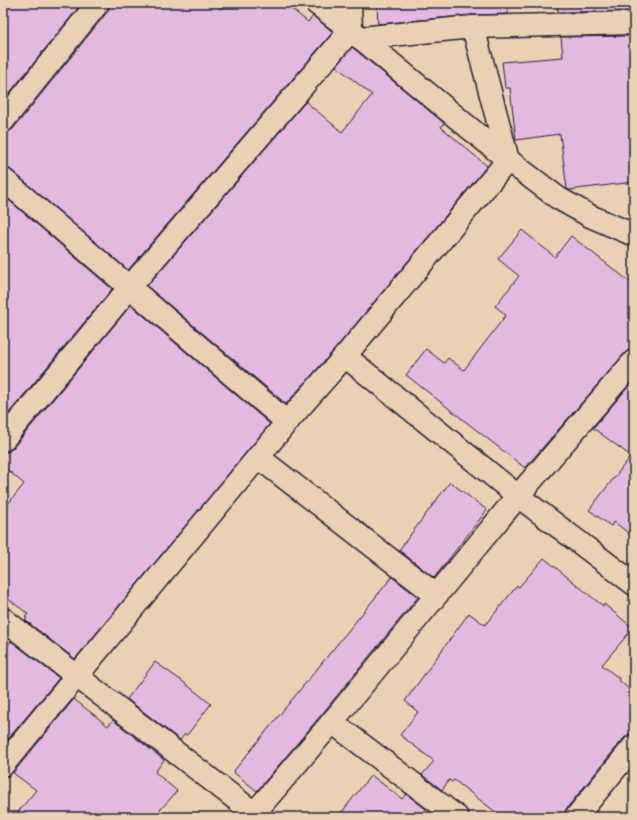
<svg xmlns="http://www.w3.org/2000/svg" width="637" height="820" font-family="'Playpen Sans',sans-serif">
	<rect width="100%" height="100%" fill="#ebd1b3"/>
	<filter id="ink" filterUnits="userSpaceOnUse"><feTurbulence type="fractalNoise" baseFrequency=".025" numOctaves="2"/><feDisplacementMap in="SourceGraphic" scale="8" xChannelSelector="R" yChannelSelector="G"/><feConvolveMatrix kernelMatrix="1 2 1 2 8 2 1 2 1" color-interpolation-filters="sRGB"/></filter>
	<g filter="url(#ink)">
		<g fill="#e3b9df" stroke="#22223b">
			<path d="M 3,3 L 82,3 L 3,101 Z"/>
			<path d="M 110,3 L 213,3 L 221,9 L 226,3 L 284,3 L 308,22 L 313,16 L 333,32 L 128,270 L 11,170 L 3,167 L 3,133 L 8,132 L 13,129 L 108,11 Z"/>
			<path d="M 427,3 L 508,3 L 508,14 L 472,15 L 378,24 L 377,5 Z"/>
			<path d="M 557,3 L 634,3 L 634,11 L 558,12 Z"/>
			<path d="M 634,36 L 634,182 L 569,190 L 567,189 L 560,134 L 516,140 L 510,88 L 505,88 L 502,62 L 563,57 L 561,37 Z"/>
			<path d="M 352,47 L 444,123 L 441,127 L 487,166 L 336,348 L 286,404 L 147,286 L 308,99 L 306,102 L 342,132 L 372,95 L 336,66 Z"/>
			<path d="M 3,195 L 112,289 L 3,420 Z"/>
			<path d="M 522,230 L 555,257 L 571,236 L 634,285 L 634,349 L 630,349 L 625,353 L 525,468 L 406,375 L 426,349 L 444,363 L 448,358 L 464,370 L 506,315 L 495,306 L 519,276 L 498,259 Z"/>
			<path d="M 131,305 L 270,424 L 75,659 L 25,620 L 27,618 L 25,617 L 28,614 L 3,595 L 3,510 L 24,484 L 3,466 L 3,452 L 8,452 L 13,448 Z"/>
			<path d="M 634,380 L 634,537 L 614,522 L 611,526 L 589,510 L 631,456 L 593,428 Z"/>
			<path d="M 450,482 L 487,510 L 434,578 L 399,550 Z"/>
			<path d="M 544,558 L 603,606 L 604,604 L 633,628 L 602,665 L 620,679 L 619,680 L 634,694 L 634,734 L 629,734 L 624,738 L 566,809 L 564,817 L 502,817 L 454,780 L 452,782 L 449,780 L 442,790 L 422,775 L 434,761 L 400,735 L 418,712 L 405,701 L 469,613 L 485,625 L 517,586 L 519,587 Z"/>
			<path d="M 392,577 L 418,597 L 322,714 L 257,791 L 233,772 Z"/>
			<path d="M 11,641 L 59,678 L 3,745 L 3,651 Z"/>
			<path d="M 155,662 L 182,681 L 211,704 L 187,735 L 185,734 L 180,740 L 127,699 Z"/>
			<path d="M 74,699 L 108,726 L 113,720 L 164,760 L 155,772 L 177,791 L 154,817 L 14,817 L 36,790 L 13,773 Z"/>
			<path d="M 371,775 L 402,799 L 406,794 L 426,809 L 421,815 L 424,817 L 338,817 Z"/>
		</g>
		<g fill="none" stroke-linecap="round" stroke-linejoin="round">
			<g stroke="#22223b" stroke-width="25">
				<g id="minor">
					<path d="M 316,3 L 351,30 L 508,160 L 558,198 L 590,216 L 634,235"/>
					<path d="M 360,38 L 473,27 L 634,23"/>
					<path d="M 3,121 L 98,3"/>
					<path d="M 3,179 L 287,422"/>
					<path d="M 345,356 L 518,496 L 634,584"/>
					<path d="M 3,440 L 130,287 L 351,30 L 350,3"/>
					<path d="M 258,457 L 436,595"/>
					<path d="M 3,619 L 254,813"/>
					<path d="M 332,722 L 457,817"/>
					<path d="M 3,765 L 287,422 L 345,356 L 508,160 L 473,27"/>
					<path d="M 251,817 L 332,722 L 518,496 L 634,361"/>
				</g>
			</g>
			<g stroke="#22223b" stroke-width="25">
				<path id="secondary" d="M 576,817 L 634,746"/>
			</g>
			<use href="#minor" stroke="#ebd1b3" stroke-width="22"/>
			<use href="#secondary" stroke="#ebd1b3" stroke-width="22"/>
		</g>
	</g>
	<rect width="637" height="820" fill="none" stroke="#ebd1b3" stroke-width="16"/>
	<rect x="8" y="8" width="621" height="804" fill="none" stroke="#22223b" stroke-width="1.5" filter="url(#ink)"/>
</svg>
